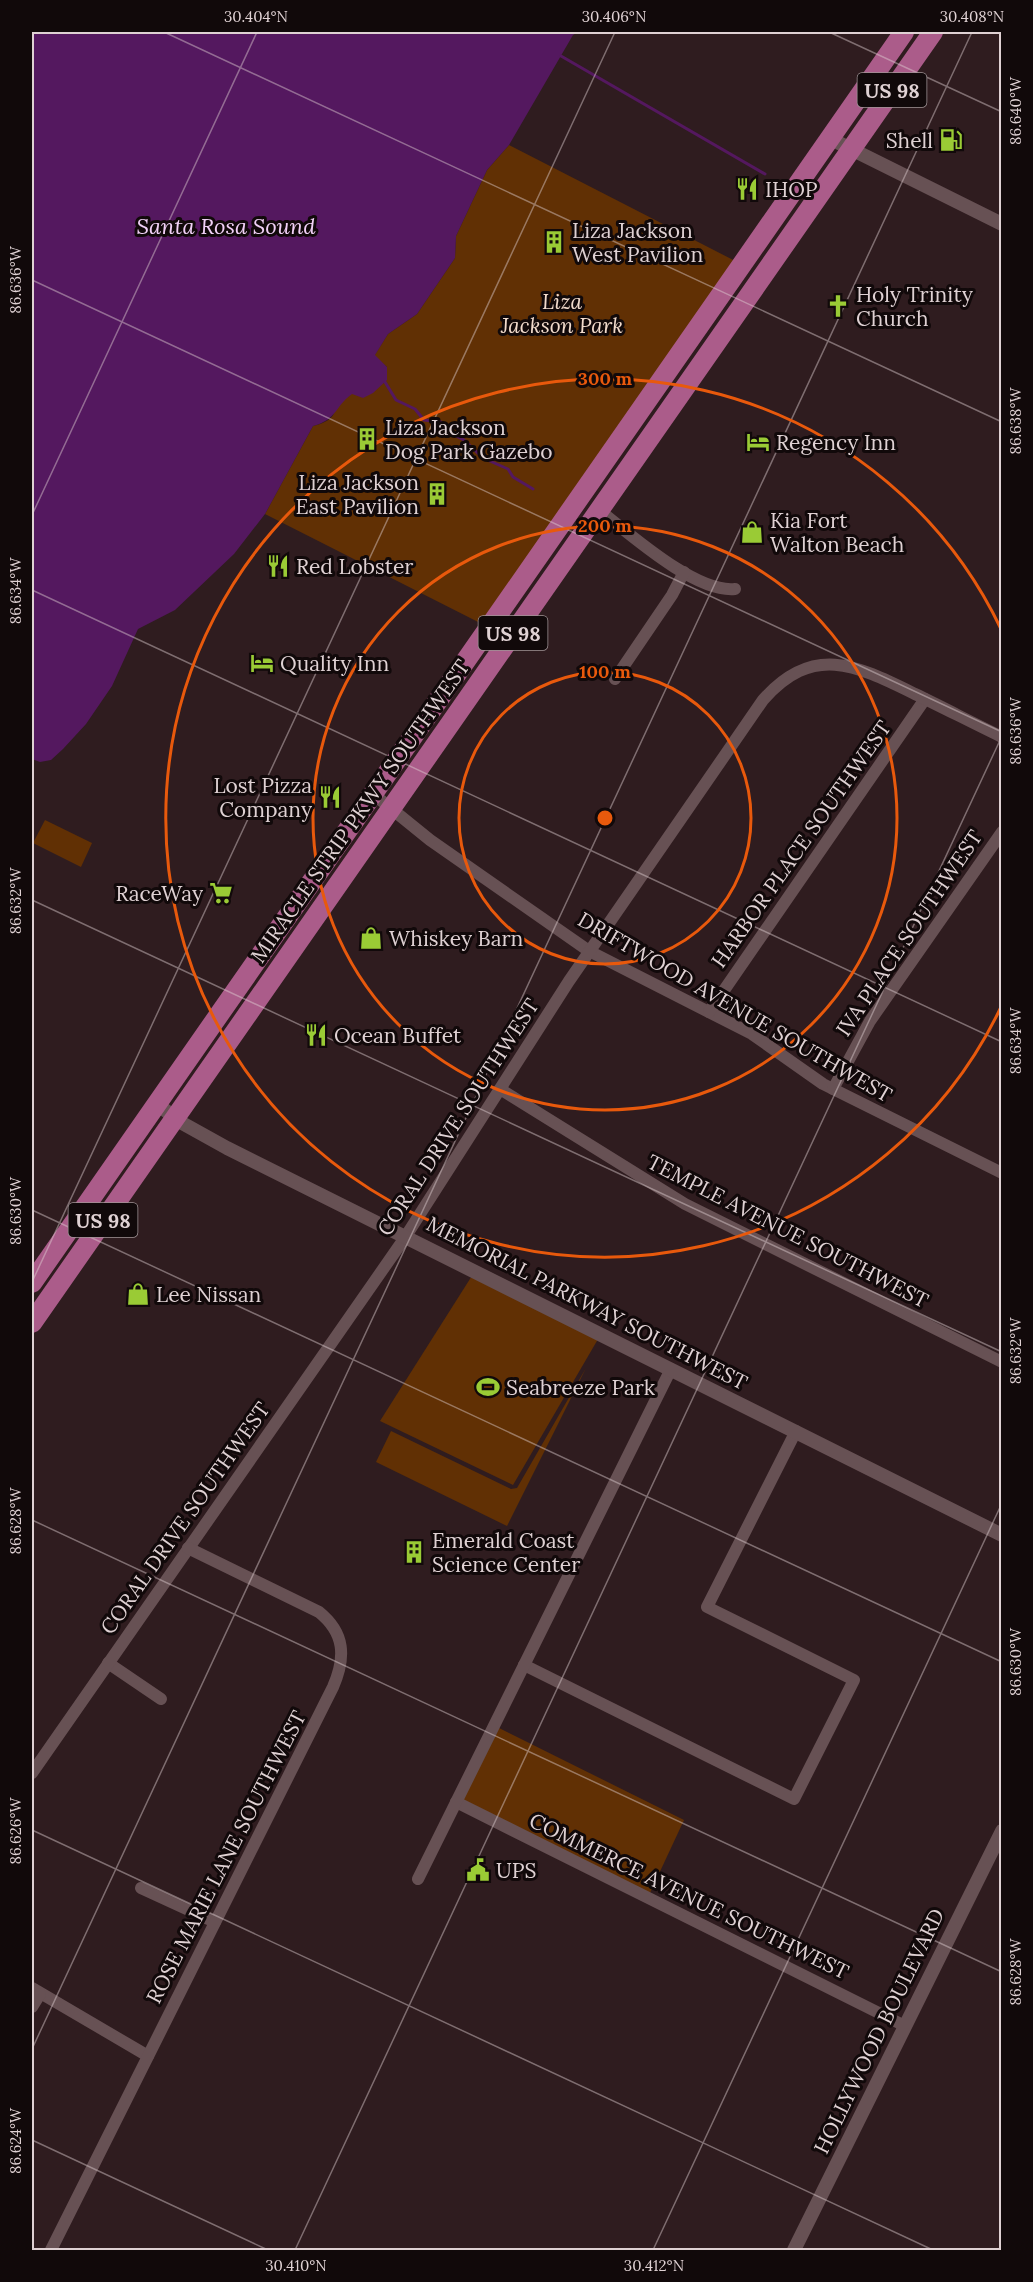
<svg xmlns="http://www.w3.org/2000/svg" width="1033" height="2282" font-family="Lora,serif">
	<rect width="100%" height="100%" fill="#2f1c1f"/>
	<g fill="#613004">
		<path d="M 509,145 L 743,265 L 488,627 L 265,514 L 313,426 C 340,419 329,413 344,399 C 357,388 373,378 387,367 L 374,356 L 388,334 L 417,314 L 455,258 L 456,236 L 487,170 Z"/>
		<path d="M 45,820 L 92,843 L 81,867 L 33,843 Z"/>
		<path d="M 475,1271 L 601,1334 L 513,1485 L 380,1421 Z"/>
		<path d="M 586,1368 L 507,1526 L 376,1462 L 391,1431 L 511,1489 L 517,1488 Z"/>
		<path d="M 499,1728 L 684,1820 L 650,1893 L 463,1800 Z"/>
	</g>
	<path fill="#54185f" d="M 32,32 L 578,32 L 573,35 L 509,145 L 487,170 L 456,236 L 455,258 L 417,314 L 388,334 L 375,355 L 387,367 L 387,380 L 373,393 L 363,398 L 352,394 C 334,407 338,419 313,426 L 265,514 L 234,554 L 175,610 L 138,629 L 112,686 L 86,724 L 63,749 L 51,760 L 40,762 L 32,759 Z"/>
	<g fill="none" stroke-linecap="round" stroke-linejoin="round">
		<g stroke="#54185f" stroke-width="3">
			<path d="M 561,56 L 765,174"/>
			<path d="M 385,382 L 396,400 L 415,409 L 424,420 L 441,422 L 450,433 L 464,440 L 483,458 L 508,469 L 513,477 L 533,489"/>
		</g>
		<g stroke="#675154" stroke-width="12">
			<path d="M 599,510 C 630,534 695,593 735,589"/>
			<path d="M 615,679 L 672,595 L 684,572"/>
			<path d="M 372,793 L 430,840 L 589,951 L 752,1034 L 823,1084 L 1002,1173"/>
			<path d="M 709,1012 L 925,699"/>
			<path d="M 500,1089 L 685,1204 L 1002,1362"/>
			<path d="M 833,1089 L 870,1021 L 1002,832"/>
			<path d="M 108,1663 L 161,1699"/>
			<path d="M 524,1665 L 794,1799 L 854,1680 L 707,1607 L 796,1431"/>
			<path d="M 32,1773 L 404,1239 L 569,981 L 763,700 C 813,643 856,665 915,694 C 944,708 973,723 1002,737"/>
			<path d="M 456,1802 L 905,2026"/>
			<path d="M 418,1879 L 671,1369"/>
			<path d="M 141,1888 L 215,1922"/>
			<path d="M 32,1988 L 148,2056"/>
			<path d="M 32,2007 L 40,1994"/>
			<path d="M 51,2250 L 333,1687 C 346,1657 345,1633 319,1612 L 188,1548"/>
		</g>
		<g stroke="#675154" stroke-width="14">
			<path d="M 831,139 L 1002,224"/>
			<path d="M 157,1104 L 182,1123 L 227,1148 L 1002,1535"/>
			<path d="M 794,2250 L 1002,1831"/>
		</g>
		<g stroke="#ab5c8a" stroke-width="20">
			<path d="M 32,1283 L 904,32"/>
			<path d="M 32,1323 L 933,32"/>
		</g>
	</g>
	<path fill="none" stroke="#dfd1d3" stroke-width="1.5" stroke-opacity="0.45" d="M 164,32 L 1002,422M 829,32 L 1002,112M 32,280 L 1002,732M 32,515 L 257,32M 32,590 L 1002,1042M 32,900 L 1002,1352M 32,1210 L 1002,1662M 32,1282 L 615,32M 32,1520 L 1002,1972M 32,1830 L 933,2250M 32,2049 L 972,32M 32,2140 L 268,2250M 295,2250 L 1002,736M 653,2250 L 1002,1503"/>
	<g fill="none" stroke="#e8590c" stroke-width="3">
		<circle cx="605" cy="818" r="146"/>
		<circle cx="605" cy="818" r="292"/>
		<path d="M1001 1007A439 439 0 1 1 1001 629"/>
	</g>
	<defs>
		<g id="fuel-bare" transform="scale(1.8)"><path d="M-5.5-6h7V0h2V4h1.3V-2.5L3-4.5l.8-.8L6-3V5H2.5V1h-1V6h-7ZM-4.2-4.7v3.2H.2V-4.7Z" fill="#9acb35" stroke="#11090a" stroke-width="2.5" paint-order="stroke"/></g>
		<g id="restaurant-bare" transform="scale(1.8)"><path d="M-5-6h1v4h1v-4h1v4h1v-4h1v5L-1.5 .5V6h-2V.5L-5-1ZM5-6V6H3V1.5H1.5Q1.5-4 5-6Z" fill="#9acb35" stroke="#11090a" stroke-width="2.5" paint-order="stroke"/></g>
		<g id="building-bare" transform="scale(1.8)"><path d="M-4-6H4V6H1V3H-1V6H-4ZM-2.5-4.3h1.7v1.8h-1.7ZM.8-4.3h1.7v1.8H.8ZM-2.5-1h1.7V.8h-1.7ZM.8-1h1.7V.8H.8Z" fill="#9acb35" stroke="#11090a" stroke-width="2.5" paint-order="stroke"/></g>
		<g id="church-bare" transform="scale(1.8)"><path d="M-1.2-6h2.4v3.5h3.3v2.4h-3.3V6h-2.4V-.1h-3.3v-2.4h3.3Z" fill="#9acb35" stroke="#11090a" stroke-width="2.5" paint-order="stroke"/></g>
		<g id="hotel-bare" transform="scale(1.8)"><path d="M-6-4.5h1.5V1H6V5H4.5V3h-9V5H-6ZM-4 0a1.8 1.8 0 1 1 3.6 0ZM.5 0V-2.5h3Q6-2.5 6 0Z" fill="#9acb35" stroke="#11090a" stroke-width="2.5" paint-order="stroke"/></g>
		<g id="shop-bare" transform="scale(1.8)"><path d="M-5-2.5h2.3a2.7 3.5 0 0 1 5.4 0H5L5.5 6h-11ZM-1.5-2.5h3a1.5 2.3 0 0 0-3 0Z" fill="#9acb35" stroke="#11090a" stroke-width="2.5" paint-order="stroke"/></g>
		<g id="supermarket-bare" transform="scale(1.8)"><path d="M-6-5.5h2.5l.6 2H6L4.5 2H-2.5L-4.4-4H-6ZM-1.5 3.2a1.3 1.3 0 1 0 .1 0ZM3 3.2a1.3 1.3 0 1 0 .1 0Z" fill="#9acb35" stroke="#11090a" stroke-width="2.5" paint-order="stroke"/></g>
		<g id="stadium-bare" transform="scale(1.8)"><path d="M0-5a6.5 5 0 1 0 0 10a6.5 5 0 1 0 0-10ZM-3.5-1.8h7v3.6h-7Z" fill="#9acb35" stroke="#11090a" stroke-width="2.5" paint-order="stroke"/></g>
		<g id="civic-bare" transform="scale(1.8)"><path d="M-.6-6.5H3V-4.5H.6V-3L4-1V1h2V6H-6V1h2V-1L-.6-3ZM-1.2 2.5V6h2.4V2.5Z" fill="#9acb35" stroke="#11090a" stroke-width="2.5" paint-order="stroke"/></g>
	</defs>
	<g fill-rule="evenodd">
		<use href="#fuel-bare" x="951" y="140"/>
		<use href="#restaurant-bare" x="747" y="189"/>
		<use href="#building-bare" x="554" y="242"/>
		<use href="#church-bare" x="838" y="306"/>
		<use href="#building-bare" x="367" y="439"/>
		<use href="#hotel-bare" x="758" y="442"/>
		<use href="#building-bare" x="437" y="494"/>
		<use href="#shop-bare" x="752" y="532"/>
		<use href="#restaurant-bare" x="278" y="566"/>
		<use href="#hotel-bare" x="262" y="663"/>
		<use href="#restaurant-bare" x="330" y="797"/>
		<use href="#supermarket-bare" x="221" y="893"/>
		<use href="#shop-bare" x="371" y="938"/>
		<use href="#restaurant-bare" x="316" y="1035"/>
		<use href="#shop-bare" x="138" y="1294"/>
		<use href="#stadium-bare" x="488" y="1387"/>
		<use href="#building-bare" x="414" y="1552"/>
		<use href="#civic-bare" x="478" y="1870"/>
	</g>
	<g text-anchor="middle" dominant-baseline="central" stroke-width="6" stroke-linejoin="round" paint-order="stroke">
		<g fill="#11090a" stroke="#a19597" stroke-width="1.5">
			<rect x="857.5" y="73" width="69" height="34" rx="4.5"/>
			<rect x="478.5" y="616" width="69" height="34" rx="4.5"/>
			<rect x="68.5" y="1203" width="69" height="34" rx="4.5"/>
		</g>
		<g font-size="20" font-weight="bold" fill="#dfd1d3">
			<text x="892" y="90">US 98</text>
			<text x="513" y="633">US 98</text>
			<text x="103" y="1220">US 98</text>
		</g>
		<g font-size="21" fill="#dfd1d3" stroke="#11090a" text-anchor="start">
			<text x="933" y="140" text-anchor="end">Shell</text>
			<text x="765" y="189">IHOP</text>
			<text x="572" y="230">Liza Jackson<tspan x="572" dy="24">West Pavilion</tspan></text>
			<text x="856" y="294">Holy Trinity<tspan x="856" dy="24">Church</tspan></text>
			<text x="385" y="427">Liza Jackson<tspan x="385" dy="24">Dog Park Gazebo</tspan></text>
			<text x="776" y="442">Regency Inn</text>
			<text x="419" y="482" text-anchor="end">Liza Jackson<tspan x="419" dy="24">East Pavilion</tspan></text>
			<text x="770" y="520">Kia Fort<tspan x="770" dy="24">Walton Beach</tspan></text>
			<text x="296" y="566">Red Lobster</text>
			<text x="280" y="663">Quality Inn</text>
			<text x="312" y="785" text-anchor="end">Lost Pizza<tspan x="312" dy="24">Company</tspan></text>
			<text x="203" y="893" text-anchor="end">RaceWay</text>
			<text x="389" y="938">Whiskey Barn</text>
			<text x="334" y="1035">Ocean Buffet</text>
			<text x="156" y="1294">Lee Nissan</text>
			<text x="506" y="1387">Seabreeze Park</text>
			<text x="432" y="1540">Emerald Coast<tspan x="432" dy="24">Science Center</tspan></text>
			<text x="496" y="1870">UPS</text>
		</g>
		<g font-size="21" font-style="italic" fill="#f3dccd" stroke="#11090a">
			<text x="562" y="301">Liza<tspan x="562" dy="24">Jackson Park</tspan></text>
		</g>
		<g font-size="21" fill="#dfd1d3" stroke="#11090a">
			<text transform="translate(360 811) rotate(-55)">MIRACLE STRIP PKWY SOUTHWEST</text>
			<text transform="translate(801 844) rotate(-55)">HARBOR PLACE SOUTHWEST</text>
			<text transform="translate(909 933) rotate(-56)">IVA PLACE SOUTHWEST</text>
			<text transform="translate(735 1007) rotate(30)">DRIFTWOOD AVENUE SOUTHWEST</text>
			<text transform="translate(458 1117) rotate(-57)">CORAL DRIVE SOUTHWEST</text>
			<text transform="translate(788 1231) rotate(27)">TEMPLE AVENUE SOUTHWEST</text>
			<text transform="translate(587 1303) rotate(27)">MEMORIAL PARKWAY SOUTHWEST</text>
			<text transform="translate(185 1518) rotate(-55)">CORAL DRIVE SOUTHWEST</text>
			<text transform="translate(226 1857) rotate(-63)">ROSE MARIE LANE SOUTHWEST</text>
			<text transform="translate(689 1896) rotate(26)">COMMERCE AVENUE SOUTHWEST</text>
			<text transform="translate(879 2031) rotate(-64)">HOLLYWOOD BOULEVARD</text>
		</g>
		<g font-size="22" font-style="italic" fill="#f1d0f7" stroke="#11090a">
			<text x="226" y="226">Santa Rosa Sound</text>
		</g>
	</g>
	<circle cx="605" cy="818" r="9" fill="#e8590c" stroke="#11090a" stroke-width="3"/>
	<g font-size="18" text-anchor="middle" font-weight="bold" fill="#e8590c" stroke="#11090a" stroke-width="6" stroke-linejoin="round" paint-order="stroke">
		<text x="605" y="385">300 m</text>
		<text x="605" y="532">200 m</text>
		<text x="605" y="678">100 m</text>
	</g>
	<rect width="1033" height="2282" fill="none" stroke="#11090a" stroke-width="66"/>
	<rect x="33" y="33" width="967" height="2216" fill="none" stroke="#dfd1d3" stroke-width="2"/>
	<g font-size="15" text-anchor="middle" fill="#dfd1d3">
		<text x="256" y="22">30.404°N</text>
		<text x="614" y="22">30.406°N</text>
		<text x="972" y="22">30.408°N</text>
		<text transform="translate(1016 111) rotate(-90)" y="5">86.640°W</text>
		<text transform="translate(16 280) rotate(-90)" y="5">86.636°W</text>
		<text transform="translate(1016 421) rotate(-90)" y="5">86.638°W</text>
		<text transform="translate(16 591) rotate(-90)" y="5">86.634°W</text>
		<text transform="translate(1016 731) rotate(-90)" y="5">86.636°W</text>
		<text transform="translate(16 901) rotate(-90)" y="5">86.632°W</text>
		<text transform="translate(1016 1041) rotate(-90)" y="5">86.634°W</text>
		<text transform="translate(16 1211) rotate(-90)" y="5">86.630°W</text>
		<text transform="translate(1016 1351) rotate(-90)" y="5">86.632°W</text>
		<text transform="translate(16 1521) rotate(-90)" y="5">86.628°W</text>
		<text transform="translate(1016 1662) rotate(-90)" y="5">86.630°W</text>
		<text transform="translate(16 1831) rotate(-90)" y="5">86.626°W</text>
		<text transform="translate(1016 1972) rotate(-90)" y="5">86.628°W</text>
		<text transform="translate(16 2141) rotate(-90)" y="5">86.624°W</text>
		<text x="296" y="2271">30.410°N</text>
		<text x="654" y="2271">30.412°N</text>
	</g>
</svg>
